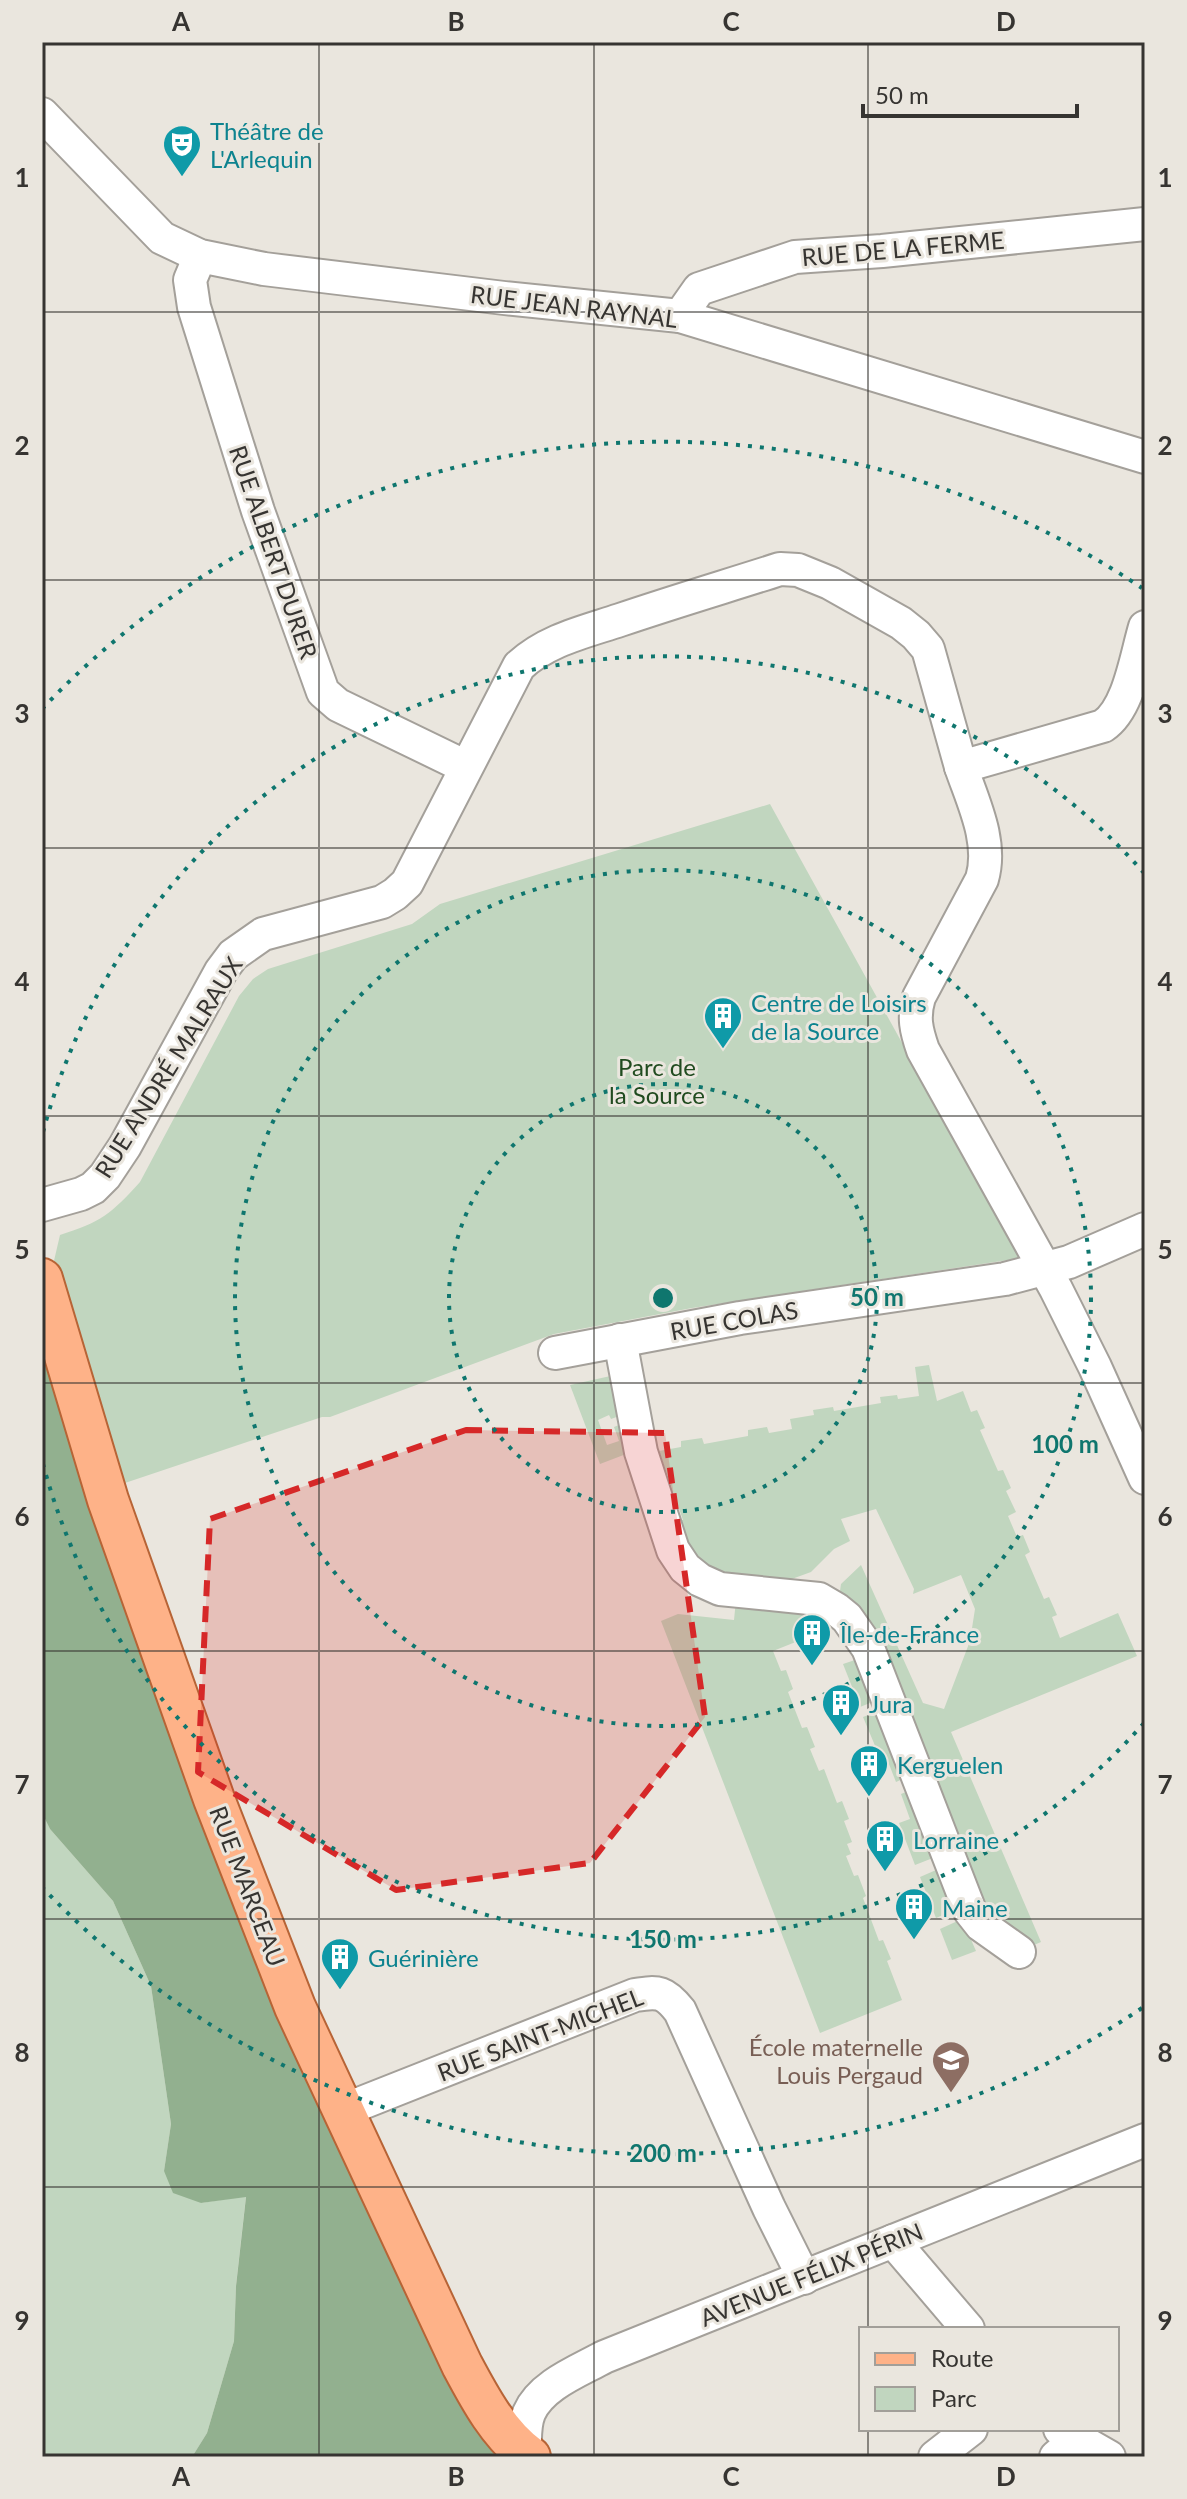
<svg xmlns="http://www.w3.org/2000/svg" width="1187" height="2499" font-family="Lato,sans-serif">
	<rect width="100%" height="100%" fill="#eae6de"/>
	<g fill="#c1d6bf">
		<path d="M 770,804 L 1021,1258 L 692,1308 L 554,1334 L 330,1417 L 322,1417 L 116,1486 L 53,1265 L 60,1235 C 101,1222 111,1214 140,1182 L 239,996 L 253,979 L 268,969 L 412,924 L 440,904 Z"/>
		<path d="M 929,1365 L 937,1401 L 963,1391 L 971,1412 L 977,1410 L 985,1428 L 980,1430 L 998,1471 L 1003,1470 L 1011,1488 L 1006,1491 L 1016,1512 L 1008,1516 L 1017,1537 L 1023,1535 L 1030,1552 L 1025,1555 L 1044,1599 L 1049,1597 L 1057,1615 L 1052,1617 L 1060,1638 L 1118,1613 L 1137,1656 L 951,1732 L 1041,1942 L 1027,1948 L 989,1922 L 840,1591 L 841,1584 L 861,1565 L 923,1703 L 944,1709 L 970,1641 L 975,1609 L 961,1575 L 913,1594 L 914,1589 L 876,1509 L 841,1519 L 850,1541 L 834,1549 L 811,1572 L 778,1584 L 724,1576 L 693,1560 L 675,1520 L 683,1520 L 659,1451 L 681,1447 L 681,1441 L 702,1438 L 704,1444 L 748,1436 L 748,1430 L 767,1427 L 769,1433 L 792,1429 L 790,1419 L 814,1415 L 813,1410 L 833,1407 L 834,1411 L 881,1403 L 880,1397 L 897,1395 L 898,1399 L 919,1396 L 915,1367 Z"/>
		<path d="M 615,1375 L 622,1415 L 611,1419 L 609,1415 L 598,1420 L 607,1445 L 619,1441 L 614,1427 L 624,1423 L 634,1451 L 600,1464 L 570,1385 Z"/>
		<path d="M 736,1600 L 814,1611 L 836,1626 L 773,1651 L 781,1671 L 786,1670 L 793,1689 L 788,1692 L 802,1728 L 807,1727 L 815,1747 L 810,1749 L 819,1771 L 824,1769 L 837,1803 L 842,1801 L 849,1819 L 844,1821 L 852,1842 L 847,1844 L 851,1854 L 846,1856 L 854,1876 L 858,1875 L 866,1896 L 863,1898 L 879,1941 L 883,1940 L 891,1959 L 887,1961 L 902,2000 L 820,2033 L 661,1621 L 678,1614 L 734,1620 Z"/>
		<path d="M 858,1659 L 875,1701 L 860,1707 L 843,1664 Z"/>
		<path d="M 879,1711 L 905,1778 L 896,1782 L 887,1759 L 881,1760 L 863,1717 Z"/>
		<path d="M 911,1790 L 938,1856 L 915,1865 L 899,1823 L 910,1819 L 901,1794 Z"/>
		<path d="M 42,1813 L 50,1829 L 113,1901 L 151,1986 L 171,2124 L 164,2171 L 201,2203 L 246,2196 L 236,2285 L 234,2341 L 207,2433 L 192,2457 L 42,2457 Z"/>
		<path d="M 943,1867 L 958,1909 L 936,1918 L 920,1877 Z"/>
		<path d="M 962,1919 L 976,1951 L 952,1960 L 940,1929 Z"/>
	</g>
	<path fill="#92b08f" d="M 42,1337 L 65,1426 L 196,1796 L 497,2452 L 497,2457 L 192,2457 L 207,2433 L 234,2341 L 236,2286 L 246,2197 L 201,2203 L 173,2193 L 164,2171 L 171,2124 L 151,1986 L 113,1901 L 50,1829 L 42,1813 Z"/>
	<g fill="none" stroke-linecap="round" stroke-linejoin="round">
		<g stroke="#a4a09a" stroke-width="36">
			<g id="minor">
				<path d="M 42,114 L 162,238 L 200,256 L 264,269 L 504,298 L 680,316 L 1145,457"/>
				<path d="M 200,256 L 190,280 L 194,307 L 258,511 L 323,692 L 338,705 L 466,767"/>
				<path d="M 680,316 L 699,289 L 795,257 L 882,251 L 1145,224"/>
				<path d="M 961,767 C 973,802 993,842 982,879 L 919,997 C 913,1017 916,1030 923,1050 L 1056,1289 L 1095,1367 L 1145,1478"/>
				<path d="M 42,1205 L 81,1194 L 93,1188 L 105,1176 L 125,1146 L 221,971 L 233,955 L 263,934 L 382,902 L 395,894 L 407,883 L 519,666 C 547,640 584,632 620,620 C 673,602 727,586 780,569 L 798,570 L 830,583 L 901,623 L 916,635 L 928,649 L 961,767 L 1103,726 C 1129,709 1136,657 1145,627"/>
				<path d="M 620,1340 L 641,1452 L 673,1550 L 685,1568 L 700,1580 L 720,1589 L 819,1599 L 836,1609 L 847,1618 L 868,1648 L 970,1911 L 981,1925 L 1019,1952"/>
				<path d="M 555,1353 L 740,1318 L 1005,1279 L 1069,1262 L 1145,1229"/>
				<path d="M 344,2110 L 635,1995 C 659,1991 665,1992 680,2011 L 769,2208 L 804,2278"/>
				<path d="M 893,2241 L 968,2329"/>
				<path d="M 1060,2429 L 1109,2457"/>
				<path d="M 524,2457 C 526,2442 523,2428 529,2413 C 541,2385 579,2371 604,2357 L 1145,2140"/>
				<path d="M 935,2457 L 971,2429"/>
				<path d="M 1056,2457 L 1077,2439"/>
			</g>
		</g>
		<g stroke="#b76436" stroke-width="44">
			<path id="major" d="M 42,1279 L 108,1500 L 214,1799 L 295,2007 L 462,2365 C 479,2397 499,2435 530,2457"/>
		</g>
		<use href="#minor" stroke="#fff" stroke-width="32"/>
		<use href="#major" stroke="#feb288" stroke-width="40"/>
	</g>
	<path fill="#d62828" fill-opacity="0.2" stroke="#d62828" stroke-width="6" stroke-dasharray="16 10" stroke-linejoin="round" d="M 466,1430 L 665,1433 L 705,1717 L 590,1863 L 396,1890 L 198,1772 L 210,1519 Z"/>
	<path fill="none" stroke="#363431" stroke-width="2" stroke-opacity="0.55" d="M 319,42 L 319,2457M 594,42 L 594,2457M 868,42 L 868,2329M 42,312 L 1145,312M 42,580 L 1145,580M 42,848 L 1145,848M 42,1116 L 1145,1116M 42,1383 L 1145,1383M 42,1651 L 1145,1651M 42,1919 L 1145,1919M 42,2187 L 1145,2187M 868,2429 L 868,2457"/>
	<g fill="none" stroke="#0f766e" stroke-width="4" stroke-dasharray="4 8">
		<circle cx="663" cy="1298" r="214"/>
		<circle cx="663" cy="1298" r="428"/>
		<path d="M1144 1723A642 642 0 0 1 43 1464M43 1132A642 642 0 0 1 1144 873"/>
		<path d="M1142 2008A856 856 0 0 1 42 1887M42 709A856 856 0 0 1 1142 588"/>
	</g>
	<defs>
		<g id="theatre-pin" transform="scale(2)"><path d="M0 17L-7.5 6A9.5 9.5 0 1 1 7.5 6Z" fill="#0f9aa8" stroke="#eae6de"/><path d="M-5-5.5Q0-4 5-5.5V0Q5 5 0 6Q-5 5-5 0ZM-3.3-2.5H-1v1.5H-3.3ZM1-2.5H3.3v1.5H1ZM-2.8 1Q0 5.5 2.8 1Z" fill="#fff"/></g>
		<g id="building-pin" transform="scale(2)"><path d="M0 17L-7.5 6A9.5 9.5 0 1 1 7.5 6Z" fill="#0f9aa8" stroke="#eae6de"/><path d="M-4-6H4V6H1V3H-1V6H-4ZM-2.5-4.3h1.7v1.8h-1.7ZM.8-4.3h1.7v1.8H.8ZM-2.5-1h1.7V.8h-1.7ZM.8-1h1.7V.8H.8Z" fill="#fff"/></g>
		<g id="school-pin" transform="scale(2)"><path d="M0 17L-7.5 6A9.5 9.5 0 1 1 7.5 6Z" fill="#8d6e63" stroke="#eae6de"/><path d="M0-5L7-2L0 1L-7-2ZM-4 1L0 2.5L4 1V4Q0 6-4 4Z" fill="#fff"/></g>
	</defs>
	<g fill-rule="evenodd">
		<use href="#theatre-pin" x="182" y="144"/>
		<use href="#building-pin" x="723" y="1016"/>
		<use href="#building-pin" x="812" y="1633"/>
		<use href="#building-pin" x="841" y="1703"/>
		<use href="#building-pin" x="869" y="1764"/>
		<use href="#building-pin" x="885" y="1839"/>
		<use href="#building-pin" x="914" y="1907"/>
		<use href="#building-pin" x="340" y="1957"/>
		<use href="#school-pin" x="951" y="2060"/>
	</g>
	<g text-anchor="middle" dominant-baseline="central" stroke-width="6" stroke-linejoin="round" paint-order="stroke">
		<g font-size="24" fill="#0d838f" stroke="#eae6de" text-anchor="start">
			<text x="210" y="130">Théâtre de<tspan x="210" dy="28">L'Arlequin</tspan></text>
			<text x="751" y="1002">Centre de Loisirs<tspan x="751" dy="28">de la Source</tspan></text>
			<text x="840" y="1633">Île-de-France</text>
			<text x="869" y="1703">Jura</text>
			<text x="897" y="1764">Kerguelen</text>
			<text x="913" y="1839">Lorraine</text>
			<text x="942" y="1907">Maine</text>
			<text x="368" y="1957">Guérinière</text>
		</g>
		<g font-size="24" fill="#363431" stroke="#eae6de">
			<text transform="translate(903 248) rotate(-5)">RUE DE LA FERME</text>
			<text transform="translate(574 306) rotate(7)">RUE JEAN RAYNAL</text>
			<text transform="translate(274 552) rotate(71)">RUE ALBERT DURER</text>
			<text transform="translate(168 1067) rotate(-58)">RUE ANDRÉ MALRAUX</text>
			<text transform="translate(734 1320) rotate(-10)">RUE COLAS</text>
			<text transform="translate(248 1886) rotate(69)">RUE MARCEAU</text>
			<text transform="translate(540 2034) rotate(-21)">RUE SAINT-MICHEL</text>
			<text transform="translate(811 2274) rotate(-22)">AVENUE FÉLIX PÉRIN</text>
		</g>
		<g font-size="24" fill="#204b1f" stroke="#eae6de">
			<text x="657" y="1066">Parc de<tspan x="657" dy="28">la Source</tspan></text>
		</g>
		<g font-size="24" fill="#785e54" stroke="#eae6de" text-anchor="end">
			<text x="923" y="2046">École maternelle<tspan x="923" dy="28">Louis Pergaud</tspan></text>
		</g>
	</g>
	<circle cx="663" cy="1298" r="12" fill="#0f766e" stroke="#eae6de" stroke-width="4"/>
	<g font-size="24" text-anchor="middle" font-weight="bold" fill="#0f766e" stroke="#eae6de" stroke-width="6" stroke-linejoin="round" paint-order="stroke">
		<text x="877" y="1306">50 m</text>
		<text x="1065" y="1453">100 m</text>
		<text x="663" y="1948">150 m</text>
		<text x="663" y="2162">200 m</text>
	</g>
	<rect width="1187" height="2499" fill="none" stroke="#eae6de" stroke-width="88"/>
	<rect x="859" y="2327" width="260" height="104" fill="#eae6de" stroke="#a29f99" stroke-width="2"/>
	<rect x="875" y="2353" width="40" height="12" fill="#feb288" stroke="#a29f99" stroke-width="2"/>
	<text x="931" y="2367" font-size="24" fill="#363431">Route</text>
	<rect x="875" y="2387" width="40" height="24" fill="#c1d6bf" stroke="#a29f99" stroke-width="2"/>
	<text x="931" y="2407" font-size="24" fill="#363431">Parc</text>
	<path d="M863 104v12h214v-12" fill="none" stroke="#363431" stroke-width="4"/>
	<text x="875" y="104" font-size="24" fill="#363431" stroke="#eae6de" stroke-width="6" paint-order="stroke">50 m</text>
	<rect x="44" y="44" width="1099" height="2411" fill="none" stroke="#363431" stroke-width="3"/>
	<g font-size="26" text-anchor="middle" font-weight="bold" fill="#363431">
		<text x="181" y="31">A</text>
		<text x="456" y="31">B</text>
		<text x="731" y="31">C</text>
		<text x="1006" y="31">D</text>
		<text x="22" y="187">1</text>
		<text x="1165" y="187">1</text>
		<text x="22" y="455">2</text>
		<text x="1165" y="455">2</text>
		<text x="22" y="723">3</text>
		<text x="1165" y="723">3</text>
		<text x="22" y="991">4</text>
		<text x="1165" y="991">4</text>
		<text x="22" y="1259">5</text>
		<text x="1165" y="1259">5</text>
		<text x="22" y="1526">6</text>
		<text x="1165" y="1526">6</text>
		<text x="22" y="1794">7</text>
		<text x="1165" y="1794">7</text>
		<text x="22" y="2062">8</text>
		<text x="1165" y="2062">8</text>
		<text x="22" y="2330">9</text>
		<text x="1165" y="2330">9</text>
		<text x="181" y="2486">A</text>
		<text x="456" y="2486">B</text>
		<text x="731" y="2486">C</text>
		<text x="1006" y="2486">D</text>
	</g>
</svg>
